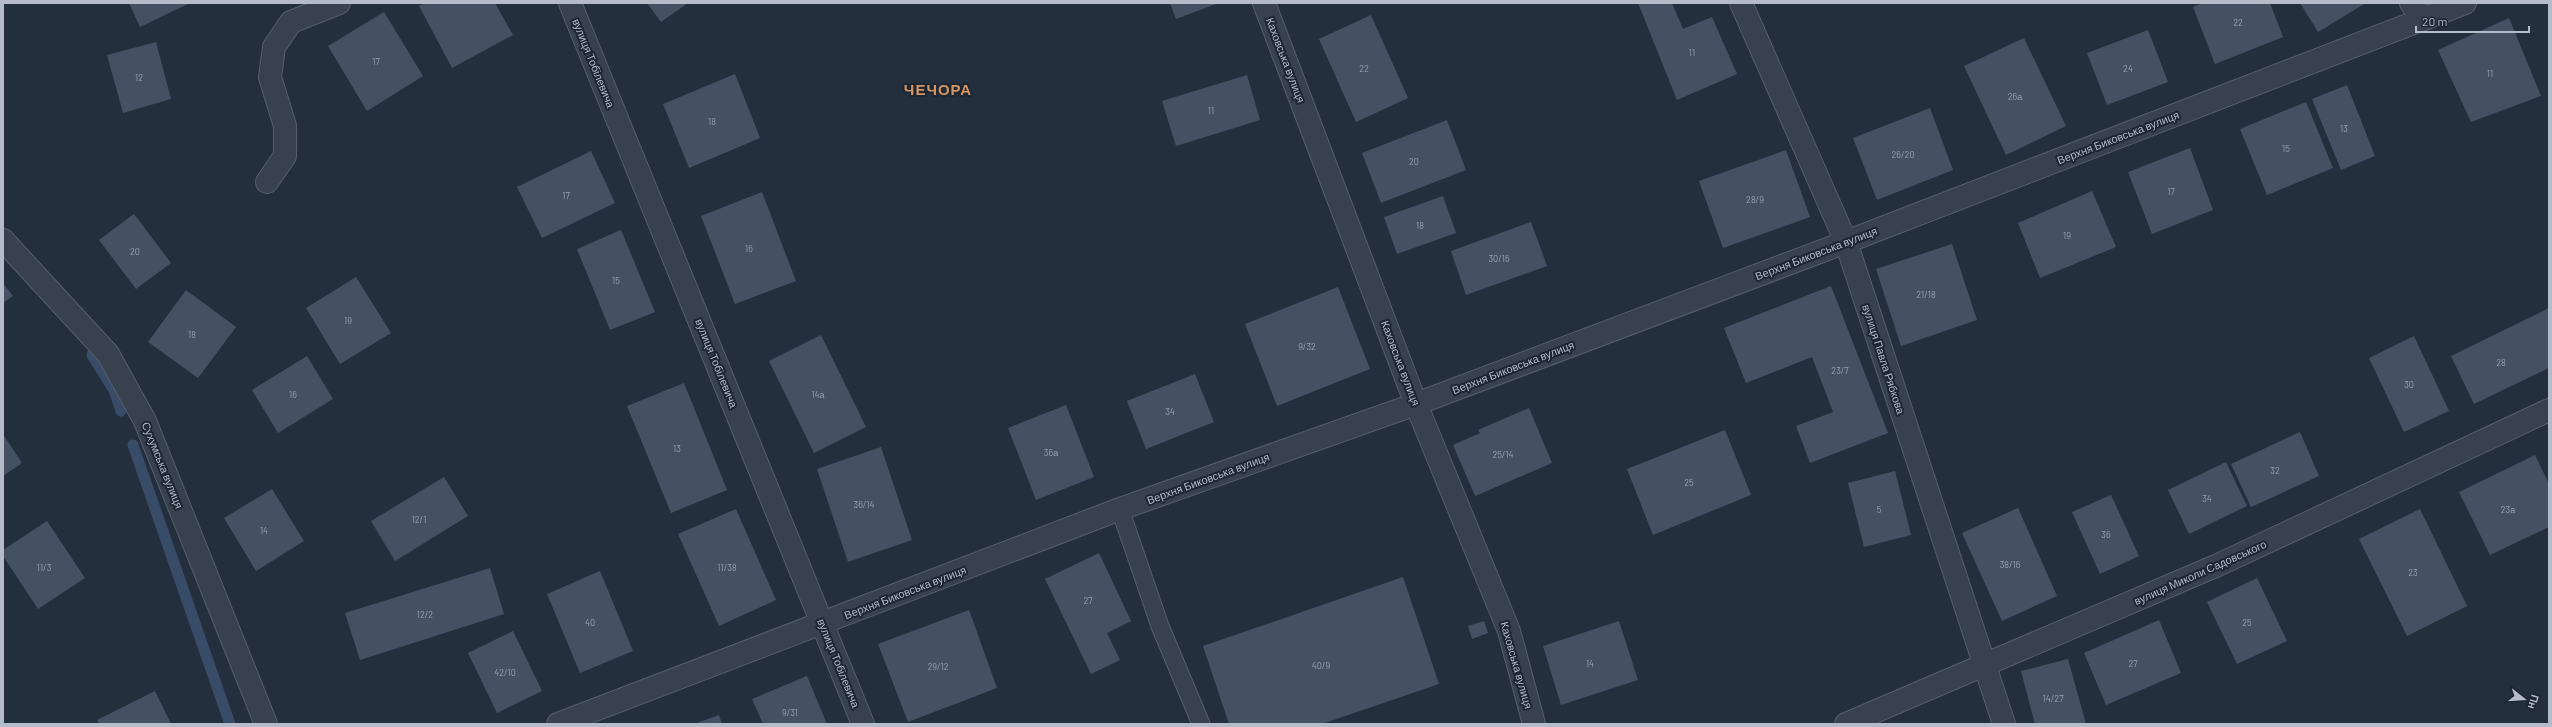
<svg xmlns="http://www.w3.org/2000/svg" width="2552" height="727" font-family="Barlow,sans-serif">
	<rect width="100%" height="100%" fill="#242f3e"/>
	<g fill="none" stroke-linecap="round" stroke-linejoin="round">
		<g stroke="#394c67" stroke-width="11">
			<path d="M 92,355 L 114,390 L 121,411"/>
			<path d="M 133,445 L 230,724"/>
		</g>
	</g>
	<g fill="#455162">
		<path d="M 129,3 L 190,3 L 140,27 Z"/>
		<path d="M 425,3 L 495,3 L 513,35 L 452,68 L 419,6 Z"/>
		<path d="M 647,3 L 688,3 L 661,22 Z"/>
		<path d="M 1170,3 L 1219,3 L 1176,19 Z"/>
		<path d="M 1638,3 L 1672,3 L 1683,29 L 1712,17 L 1737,74 L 1677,100 Z"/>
		<path d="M 2202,3 L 2270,3 L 2283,37 L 2215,64 L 2193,7 Z"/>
		<path d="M 2300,3 L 2366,3 L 2318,32 Z"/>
		<path d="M 384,12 L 423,76 L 367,111 L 328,46 Z"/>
		<path d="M 1371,15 L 1408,98 L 1356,122 L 1319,39 Z"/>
		<path d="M 2509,18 L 2541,96 L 2471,122 L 2438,50 Z"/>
		<path d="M 2148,30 L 2168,82 L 2107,105 L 2087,53 Z"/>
		<path d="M 2024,38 L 2066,126 L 2006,155 L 1964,66 Z"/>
		<path d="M 156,42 L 171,99 L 123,113 L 107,55 Z"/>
		<path d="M 735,74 L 760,138 L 689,168 L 663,104 Z"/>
		<path d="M 1247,75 L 1260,120 L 1176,146 L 1162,101 Z"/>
		<path d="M 2347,85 L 2375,156 L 2341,170 L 2312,99 Z"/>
		<path d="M 2306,102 L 2333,168 L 2267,195 L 2240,129 Z"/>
		<path d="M 1930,108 L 1953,170 L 1877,200 L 1853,138 Z"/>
		<path d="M 1447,120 L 1466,170 L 1381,203 L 1362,153 Z"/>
		<path d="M 2190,148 L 2213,210 L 2152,234 L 2128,172 Z"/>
		<path d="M 1786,150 L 1810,217 L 1723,248 L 1699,181 Z"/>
		<path d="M 591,151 L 615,203 L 542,238 L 517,187 Z"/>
		<path d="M 2092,191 L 2116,247 L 2040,278 L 2018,223 Z"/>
		<path d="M 762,192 L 796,281 L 735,304 L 701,216 Z"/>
		<path d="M 1443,196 L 1456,233 L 1397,254 L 1384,217 Z"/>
		<path d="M 134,214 L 171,263 L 136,289 L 99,240 Z"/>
		<path d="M 1531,222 L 1547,266 L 1466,295 L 1451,251 Z"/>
		<path d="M 621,230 L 655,312 L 610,330 L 577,249 Z"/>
		<path d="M 1952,244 L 1977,320 L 1901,346 L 1876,269 Z"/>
		<path d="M 356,277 L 391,333 L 340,364 L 306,308 Z"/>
		<path d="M 3,283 L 13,296 L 3,303 Z"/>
		<path d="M 1831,286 L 1888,433 L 1810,463 L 1796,426 L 1833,412 L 1812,357 L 1746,383 L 1724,328 Z"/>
		<path d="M 1338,287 L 1370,369 L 1277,406 L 1245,324 Z"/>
		<path d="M 186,290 L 236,327 L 198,378 L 148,342 Z"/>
		<path d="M 2549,308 L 2549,368 L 2474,404 L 2451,356 Z"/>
		<path d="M 821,335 L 866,427 L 814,453 L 769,361 Z"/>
		<path d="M 2414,336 L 2449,411 L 2404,432 L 2369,358 Z"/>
		<path d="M 307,356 L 333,399 L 278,433 L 252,390 Z"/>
		<path d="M 1195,374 L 1214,422 L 1146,449 L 1127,401 Z"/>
		<path d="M 684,383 L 727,490 L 671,513 L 627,406 Z"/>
		<path d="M 1066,405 L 1094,477 L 1036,500 L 1008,428 Z"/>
		<path d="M 1529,408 L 1552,463 L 1475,496 L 1453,445 L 1480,433 L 1478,430 Z"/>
		<path d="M 1725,430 L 1751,495 L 1653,535 L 1627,469 Z"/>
		<path d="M 2300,432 L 2319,476 L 2251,507 L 2231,464 Z"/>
		<path d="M 3,434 L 22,463 L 3,476 Z"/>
		<path d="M 881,447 L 912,540 L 848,562 L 817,469 Z"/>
		<path d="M 2535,455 L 2549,484 L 2549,527 L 2490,555 L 2459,492 Z"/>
		<path d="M 2226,462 L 2247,506 L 2189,534 L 2168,490 Z"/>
		<path d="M 1895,471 L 1911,535 L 1864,547 L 1848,483 Z"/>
		<path d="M 444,477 L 468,516 L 395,561 L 371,521 Z"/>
		<path d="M 272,489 L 304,541 L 256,571 L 224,518 Z"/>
		<path d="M 2111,495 L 2139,556 L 2100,574 L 2072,512 Z"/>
		<path d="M 2018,508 L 2057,596 L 2002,621 L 1962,533 Z"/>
		<path d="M 736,509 L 776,600 L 719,626 L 678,534 Z"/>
		<path d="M 2420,509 L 2467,606 L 2407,636 L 2359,539 Z"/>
		<path d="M 47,521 L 85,578 L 38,609 L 3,556 L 3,550 Z"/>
		<path d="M 1099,553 L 1131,621 L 1107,633 L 1120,660 L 1091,674 L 1045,579 Z"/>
		<path d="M 490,568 L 504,614 L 360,660 L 345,613 Z"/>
		<path d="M 600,571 L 633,651 L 580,673 L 547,594 Z"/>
		<path d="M 1403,577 L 1439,684 L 1322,724 L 1229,724 L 1203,646 Z"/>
		<path d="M 2257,578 L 2287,641 L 2237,664 L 2207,602 Z"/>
		<path d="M 969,610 L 997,688 L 908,722 L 878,644 Z"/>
		<path d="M 2159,620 L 2181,673 L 2106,705 L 2084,653 Z"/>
		<path d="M 1484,621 L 1488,633 L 1472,639 L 1468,626 Z"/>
		<path d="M 1619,621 L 1638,680 L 1561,705 L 1543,646 Z"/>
		<path d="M 513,631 L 542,691 L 497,713 L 468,653 Z"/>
		<path d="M 2068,659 L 2086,724 L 2035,724 L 2021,671 Z"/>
		<path d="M 807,676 L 827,724 L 763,724 L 752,699 Z"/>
		<path d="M 155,691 L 171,724 L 99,724 L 97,720 Z"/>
		<path d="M 719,715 L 722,724 L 694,724 Z"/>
	</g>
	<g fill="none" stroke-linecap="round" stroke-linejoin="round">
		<g stroke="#565f6c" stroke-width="19">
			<path id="service" d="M 1120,509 L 1160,626 L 1201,724"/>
		</g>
		<g stroke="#565f6c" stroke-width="24">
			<g id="minor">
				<path d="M 1264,3 L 1416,404 L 1509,631 L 1534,724"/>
				<path d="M 1741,3 L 1846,242 L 2004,724"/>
				<path d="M 2411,3 L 2422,19"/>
				<path d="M 267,182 L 285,156 L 285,126 L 270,77 L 274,47 L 291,22 L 339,3"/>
				<path d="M 3,240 L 108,354 L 145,421 L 266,724"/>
				<path d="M 558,724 L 1120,509 L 1416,404 L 1846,242 L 2465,3"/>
			</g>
		</g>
		<g stroke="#565f6c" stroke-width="24">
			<g id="tertiary">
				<path d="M 570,3 L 863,724"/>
				<path d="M 1846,724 L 2218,565 L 2549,410"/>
			</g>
		</g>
		<use href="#service" stroke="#38414e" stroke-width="17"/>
		<use href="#minor" stroke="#38414e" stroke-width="22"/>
		<use href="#tertiary" stroke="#38414e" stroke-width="22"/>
	</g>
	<g text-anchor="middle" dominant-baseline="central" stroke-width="4" stroke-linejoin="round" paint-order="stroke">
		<g font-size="9" fill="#98a1af">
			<text x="2238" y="22">22</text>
			<text x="1692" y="52">11</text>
			<text x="376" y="61">17</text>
			<text x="1364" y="68">22</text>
			<text x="2128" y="68">24</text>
			<text x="2490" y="73">11</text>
			<text x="139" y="77">12</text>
			<text x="2015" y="96">26а</text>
			<text x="1211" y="110">11</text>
			<text x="712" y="121">18</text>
			<text x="2344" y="128">13</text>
			<text x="2286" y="148">15</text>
			<text x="1903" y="154">26/20</text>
			<text x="1414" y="161">20</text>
			<text x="2171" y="191">17</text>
			<text x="566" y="195">17</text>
			<text x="1755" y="199">28/9</text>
			<text x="1420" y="225">18</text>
			<text x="2067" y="235">19</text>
			<text x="749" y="248">16</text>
			<text x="135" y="251">20</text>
			<text x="1499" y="258">30/16</text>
			<text x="616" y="280">15</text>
			<text x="1926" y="294">21/18</text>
			<text x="348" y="320">19</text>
			<text x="192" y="334">18</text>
			<text x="1307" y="346">9/32</text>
			<text x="2501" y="362">28</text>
			<text x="1840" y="370">23/7</text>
			<text x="2409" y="384">30</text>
			<text x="293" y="394">16</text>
			<text x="818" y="394">14а</text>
			<text x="1170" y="411">34</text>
			<text x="677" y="448">13</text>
			<text x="1051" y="452">36а</text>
			<text x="1503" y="454">25/14</text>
			<text x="2275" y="470">32</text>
			<text x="1689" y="482">25</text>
			<text x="2207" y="498">34</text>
			<text x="864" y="504">36/14</text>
			<text x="1879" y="509">5</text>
			<text x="2508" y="509">23а</text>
			<text x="419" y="519">12/1</text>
			<text x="264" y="530">14</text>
			<text x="2106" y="534">36</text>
			<text x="2010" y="564">38/16</text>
			<text x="44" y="567">11/3</text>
			<text x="727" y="567">11/38</text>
			<text x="2413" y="572">23</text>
			<text x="1088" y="600">27</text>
			<text x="425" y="614">12/2</text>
			<text x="590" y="622">40</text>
			<text x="2247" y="622">25</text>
			<text x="1590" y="663">14</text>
			<text x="2133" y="663">27</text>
			<text x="1321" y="665">40/9</text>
			<text x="938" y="666">29/12</text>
			<text x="505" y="672">42/10</text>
			<text x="2053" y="698">14/27</text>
			<text x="790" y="712">9/31</text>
		</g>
		<g font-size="11" fill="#b4bcc9" stroke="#1d2633">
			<text transform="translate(1286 60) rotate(69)">Каховська вулиця</text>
			<text transform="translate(594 63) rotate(68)">вулиця Тобілевича</text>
			<text transform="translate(2118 137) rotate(-21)">Верхня Биковська вулиця</text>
			<text transform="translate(1816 253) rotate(-21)">Верхня Биковська вулиця</text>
			<text transform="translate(1884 359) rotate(72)">вулиця Павла Рябкова</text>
			<text transform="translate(717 363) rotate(68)">вулиця Тобілевича</text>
			<text transform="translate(1401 363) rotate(69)">Каховська вулиця</text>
			<text transform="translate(1513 367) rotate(-21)">Верхня Биковська вулиця</text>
			<text transform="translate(163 465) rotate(68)">Сухумська вулиця</text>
			<text transform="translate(1208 478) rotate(-20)">Верхня Биковська вулиця</text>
			<text transform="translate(2200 572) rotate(-24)">вулиця Миколи Садовського</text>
			<text transform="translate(905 592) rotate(-21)">Верхня Биковська вулиця</text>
			<text transform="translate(839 663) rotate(68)">вулиця Тобілевича</text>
			<text transform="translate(1517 665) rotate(74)">Каховська вулиця</text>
		</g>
		<g font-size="15" font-weight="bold" letter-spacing="1" fill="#d59563" stroke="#1d2633">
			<text x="938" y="89">ЧЕЧОРА</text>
		</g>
	</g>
	<rect width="2552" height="727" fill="none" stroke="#b4bcc9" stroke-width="8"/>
	<g transform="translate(2524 699) rotate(107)" stroke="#1d2633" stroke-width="3" paint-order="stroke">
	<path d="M0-3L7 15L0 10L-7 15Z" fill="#b4bcc9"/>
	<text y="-6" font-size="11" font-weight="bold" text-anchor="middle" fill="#b4bcc9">Пн</text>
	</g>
	<path d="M2416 26v6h113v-6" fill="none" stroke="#b4bcc9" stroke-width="2"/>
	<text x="2422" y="26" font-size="12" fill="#b4bcc9" stroke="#1d2633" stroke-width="3" paint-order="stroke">20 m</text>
</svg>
